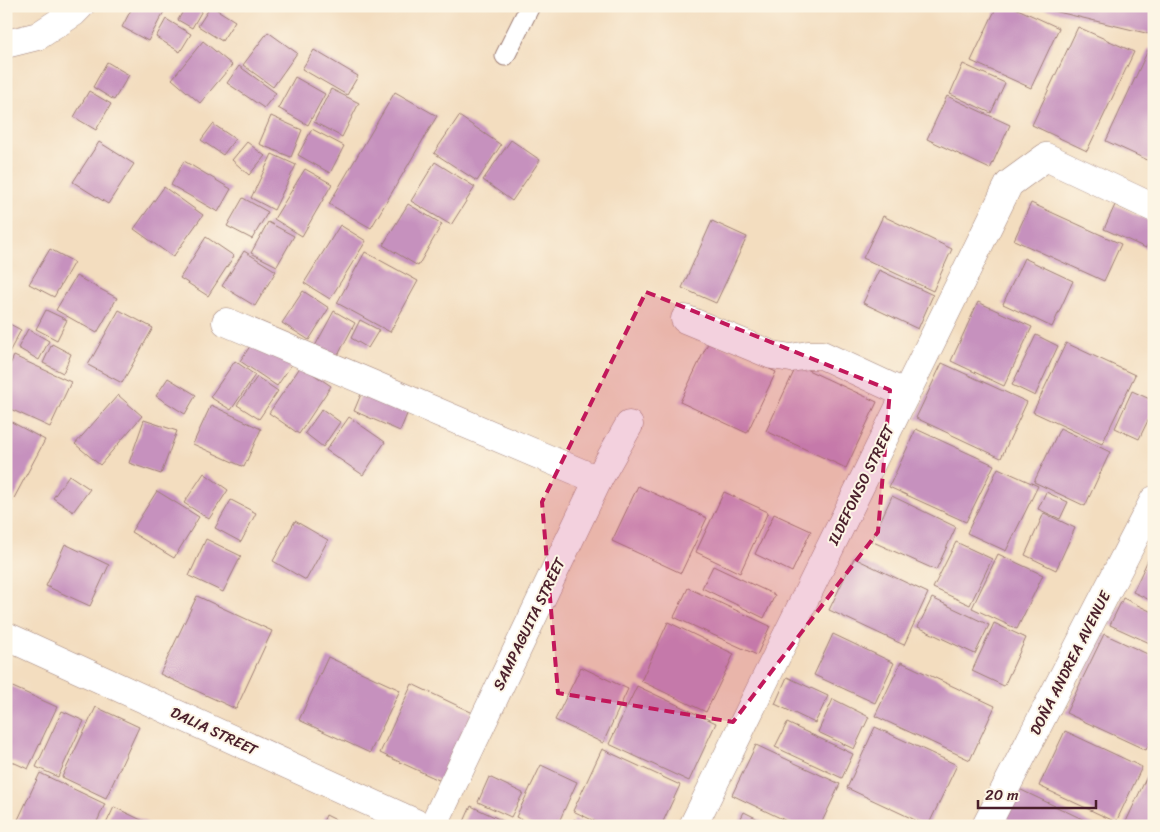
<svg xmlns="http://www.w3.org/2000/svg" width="1160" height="832" font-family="Sriracha,sans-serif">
	<rect width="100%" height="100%" fill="#fcf5e5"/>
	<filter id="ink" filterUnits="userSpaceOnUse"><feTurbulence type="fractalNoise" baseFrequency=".02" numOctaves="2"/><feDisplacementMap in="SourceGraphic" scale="10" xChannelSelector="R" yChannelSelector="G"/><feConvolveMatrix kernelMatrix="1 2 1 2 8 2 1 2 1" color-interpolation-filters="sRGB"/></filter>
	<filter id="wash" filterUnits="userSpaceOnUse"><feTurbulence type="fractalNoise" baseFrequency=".0096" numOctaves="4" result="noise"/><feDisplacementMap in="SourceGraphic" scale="20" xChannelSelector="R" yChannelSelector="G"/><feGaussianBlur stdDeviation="1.12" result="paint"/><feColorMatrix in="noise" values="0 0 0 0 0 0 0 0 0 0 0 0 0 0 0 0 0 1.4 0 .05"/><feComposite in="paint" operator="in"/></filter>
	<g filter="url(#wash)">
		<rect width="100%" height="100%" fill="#f3ddbf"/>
		<g id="blocks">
			<g fill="#c691be">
				<path d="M 133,6 L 167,6 L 148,41 L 122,27 Z"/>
				<path d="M 186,6 L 204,7 L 192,28 L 178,20 Z"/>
				<path d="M 211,6 L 235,21 L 222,41 L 198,26 Z"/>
				<path d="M 997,6 L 1011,6 L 1059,28 L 1031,88 L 971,61 Z"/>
				<path d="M 1037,6 L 1154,6 L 1154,35 L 1037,7 Z"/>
				<path d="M 166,19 L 191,34 L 180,52 L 156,37 Z"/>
				<path d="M 1078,27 L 1134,52 L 1087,151 L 1032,125 Z"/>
				<path d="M 268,32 L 297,53 L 273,87 L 243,65 Z"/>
				<path d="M 203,41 L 232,65 L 200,103 L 172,79 Z"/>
				<path d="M 1149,48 L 1154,50 L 1154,163 L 1106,141 Z"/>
				<path d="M 314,50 L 358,76 L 347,95 L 302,69 Z"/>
				<path d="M 107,62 L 129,75 L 114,100 L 93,87 Z"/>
				<path d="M 963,64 L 1005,83 L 991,113 L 950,94 Z"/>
				<path d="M 239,66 L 276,93 L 264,108 L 227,83 Z"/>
				<path d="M 295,77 L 325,94 L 308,125 L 278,108 Z"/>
				<path d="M 331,89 L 359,103 L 342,137 L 314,122 Z"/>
				<path d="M 89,91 L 111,104 L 96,130 L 74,117 Z"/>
				<path d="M 395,92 L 437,116 L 371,228 L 329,204 Z"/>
				<path d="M 947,96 L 1010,125 L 990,169 L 927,139 Z"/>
				<path d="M 271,116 L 302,130 L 291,157 L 259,144 Z"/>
				<path d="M 459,116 L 501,145 L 477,181 L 434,153 Z"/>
				<path d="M 213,124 L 235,139 L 223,155 L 201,140 Z"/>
				<path d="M 312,129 L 344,146 L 330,173 L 298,155 Z"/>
				<path d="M 511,140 L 540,160 L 512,201 L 483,180 Z"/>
				<path d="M 99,142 L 134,164 L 108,204 L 73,182 Z"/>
				<path d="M 247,142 L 265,156 L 249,175 L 232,160 Z"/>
				<path d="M 272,154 L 296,165 L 274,210 L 251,198 Z"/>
				<path d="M 184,161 L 231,189 L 218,212 L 171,185 Z"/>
				<path d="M 435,162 L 475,187 L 451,225 L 411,201 Z"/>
				<path d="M 305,169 L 332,184 L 302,236 L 274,219 Z"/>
				<path d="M 164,187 L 203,215 L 173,257 L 134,229 Z"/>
				<path d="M 243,198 L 268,212 L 252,239 L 227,226 Z"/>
				<path d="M 1031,203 L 1121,244 L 1104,281 L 1014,240 Z"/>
				<path d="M 408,204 L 442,224 L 418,266 L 383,245 Z"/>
				<path d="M 1115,205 L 1154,223 L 1154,230 L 1146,248 L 1104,229 Z"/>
				<path d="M 883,216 L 952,249 L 933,291 L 863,258 Z"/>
				<path d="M 712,221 L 747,237 L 716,303 L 682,288 Z"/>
				<path d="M 268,222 L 294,236 L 277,266 L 251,253 Z"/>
				<path d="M 340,225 L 366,241 L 330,299 L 304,283 Z"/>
				<path d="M 206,237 L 234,256 L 208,296 L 180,278 Z"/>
				<path d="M 50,249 L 74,262 L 54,297 L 29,284 Z"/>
				<path d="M 244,251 L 276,271 L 255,306 L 222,286 Z"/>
				<path d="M 365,252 L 418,281 L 390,332 L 337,303 Z"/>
				<path d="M 1024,258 L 1073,281 L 1052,327 L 1003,304 Z"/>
				<path d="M 879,270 L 933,295 L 918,329 L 863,303 Z"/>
				<path d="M 76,276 L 117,298 L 97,333 L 56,310 Z"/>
				<path d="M 303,291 L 329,308 L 309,340 L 282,323 Z"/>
				<path d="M 978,302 L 1032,327 L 1004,386 L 951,361 Z"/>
				<path d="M 46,310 L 67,320 L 57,340 L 36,329 Z"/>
				<path d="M 119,310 L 153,328 L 122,383 L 88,365 Z"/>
				<path d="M 334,311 L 355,323 L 337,357 L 315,346 Z"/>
				<path d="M 360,320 L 379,330 L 368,348 L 351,338 Z"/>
				<path d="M 6,322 L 21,330 L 6,358 Z"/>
				<path d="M 28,329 L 49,341 L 39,360 L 18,348 Z"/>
				<path d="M 1036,335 L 1058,346 L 1035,396 L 1012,385 Z"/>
				<path d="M 255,339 L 292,364 L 277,386 L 240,361 Z"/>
				<path d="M 709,341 L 776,372 L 747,433 L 680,402 Z"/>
				<path d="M 1066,343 L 1135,375 L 1102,444 L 1033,412 Z"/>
				<path d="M 52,344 L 71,354 L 63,373 L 43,363 Z"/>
				<path d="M 14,356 L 71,382 L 50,427 L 6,407 L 6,373 Z"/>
				<path d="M 235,361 L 255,375 L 231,410 L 210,397 Z"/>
				<path d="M 942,363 L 1027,402 L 1001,458 L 916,418 Z"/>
				<path d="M 797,365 L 877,402 L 846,468 L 766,431 Z"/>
				<path d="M 301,366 L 331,386 L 299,434 L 269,413 Z"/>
				<path d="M 257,377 L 278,391 L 259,419 L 237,405 Z"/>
				<path d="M 168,378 L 196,395 L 185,414 L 156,396 Z"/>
				<path d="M 364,387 L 410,407 L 400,431 L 354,411 Z"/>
				<path d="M 1132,391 L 1154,401 L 1154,408 L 1139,439 L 1115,428 Z"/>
				<path d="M 118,395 L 142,416 L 100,465 L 75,444 Z"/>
				<path d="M 211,405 L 261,429 L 244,467 L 193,444 Z"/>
				<path d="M 322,409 L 340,422 L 323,447 L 305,433 Z"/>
				<path d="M 349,417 L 385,442 L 363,475 L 326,450 Z"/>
				<path d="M 6,419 L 45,440 L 13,500 L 6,496 Z"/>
				<path d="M 144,420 L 177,431 L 161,474 L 129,463 Z"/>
				<path d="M 1060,428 L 1110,452 L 1085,506 L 1034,482 Z"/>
				<path d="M 916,429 L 994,465 L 966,522 L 889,487 Z"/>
				<path d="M 998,468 L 1038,486 L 1006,551 L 967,533 Z"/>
				<path d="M 204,473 L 228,490 L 209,519 L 184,503 Z"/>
				<path d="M 69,475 L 90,489 L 73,512 L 53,498 Z"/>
				<path d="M 638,486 L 707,518 L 681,573 L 612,541 Z"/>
				<path d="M 157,491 L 199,517 L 174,558 L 131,532 Z"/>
				<path d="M 724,492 L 768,512 L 740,573 L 696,552 Z"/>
				<path d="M 1046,492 L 1068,502 L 1060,519 L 1038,509 Z"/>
				<path d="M 892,496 L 956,527 L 936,570 L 871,541 Z"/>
				<path d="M 231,500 L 256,513 L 241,542 L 215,528 Z"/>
				<path d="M 1044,513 L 1075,528 L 1056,570 L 1025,555 Z"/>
				<path d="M 774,514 L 811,531 L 792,572 L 755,554 Z"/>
				<path d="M 295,521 L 328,540 L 306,580 L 273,561 Z"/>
				<path d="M 206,539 L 241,556 L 223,592 L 189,576 Z"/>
				<path d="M 956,542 L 992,559 L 970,605 L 933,588 Z"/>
				<path d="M 65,544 L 109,565 L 90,606 L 46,586 Z"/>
				<path d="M 1154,547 L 1154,602 L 1133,592 Z"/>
				<path d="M 998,554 L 1043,575 L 1017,629 L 972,608 Z"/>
				<path d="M 854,558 L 928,593 L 904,645 L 829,610 Z"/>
				<path d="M 713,566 L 775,595 L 764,618 L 702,588 Z"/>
				<path d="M 688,588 L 770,626 L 757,655 L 674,617 Z"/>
				<path d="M 197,596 L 272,631 L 236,709 L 160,674 Z"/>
				<path d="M 932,598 L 989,625 L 975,654 L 918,627 Z"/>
				<path d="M 1123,598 L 1154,613 L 1154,645 L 1110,625 Z"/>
				<path d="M 668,622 L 734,654 L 706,712 L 641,681 Z"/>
				<path d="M 994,623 L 1026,638 L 1004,686 L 972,671 Z"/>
				<path d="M 833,634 L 894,663 L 875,703 L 814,675 Z"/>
				<path d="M 1104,634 L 1154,657 L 1154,733 L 1146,750 L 1066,713 Z"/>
				<path d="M 328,657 L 400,690 L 370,753 L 299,720 Z"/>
				<path d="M 901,662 L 995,706 L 970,760 L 875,716 Z"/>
				<path d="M 581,667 L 628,689 L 603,743 L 555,720 Z"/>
				<path d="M 787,677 L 828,696 L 815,723 L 775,704 Z"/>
				<path d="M 6,684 L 57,707 L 28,769 L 6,759 Z"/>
				<path d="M 412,684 L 473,713 L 441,781 L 380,753 Z"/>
				<path d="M 637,686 L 716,723 L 689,781 L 609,744 Z"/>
				<path d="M 833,699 L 869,717 L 854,749 L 818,732 Z"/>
				<path d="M 96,707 L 139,727 L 106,798 L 62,777 Z"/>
				<path d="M 62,711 L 84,721 L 58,777 L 36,767 Z"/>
				<path d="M 787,723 L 853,754 L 842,778 L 775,747 Z"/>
				<path d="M 875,727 L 957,765 L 928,826 L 847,788 Z"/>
				<path d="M 1065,731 L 1142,767 L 1116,822 L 1039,786 Z"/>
				<path d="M 756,745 L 840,784 L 820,826 L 797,826 L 732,795 Z"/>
				<path d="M 602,749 L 680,785 L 661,826 L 605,826 L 573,811 Z"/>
				<path d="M 541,765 L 577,782 L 557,826 L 534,826 L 516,817 Z"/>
				<path d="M 40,773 L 105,804 L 95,826 L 15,826 Z"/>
				<path d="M 1148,774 L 1154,777 L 1154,826 L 1124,826 Z"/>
				<path d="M 489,777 L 523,793 L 511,817 L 478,802 Z"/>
				<path d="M 1019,789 L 1097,826 L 1001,826 Z"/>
				<path d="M 471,806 L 514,826 L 462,826 Z"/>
				<path d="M 114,807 L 154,826 L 105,826 Z"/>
				<path d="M 744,812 L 772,826 L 737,826 Z"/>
				<path d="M 326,815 L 348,826 L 321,826 Z"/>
				<path d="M 574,819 L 588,826 L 571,826 Z"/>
			</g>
		</g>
	</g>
	<g filter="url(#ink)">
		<use href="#blocks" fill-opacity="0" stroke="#9e7e75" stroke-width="1"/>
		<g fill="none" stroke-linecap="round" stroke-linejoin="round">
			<g stroke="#9e7e75" stroke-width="21">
				<path id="service" d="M 505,56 L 530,6"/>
			</g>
			<g stroke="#9e7e75" stroke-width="29">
				<g id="minor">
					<path d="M 6,44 L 38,36 L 73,13 L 80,6"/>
					<path d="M 685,319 L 772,355 L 791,358 L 808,355 L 822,355 L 906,394"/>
					<path d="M 226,322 L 598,480"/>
					<path d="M 6,636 L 422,826"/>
					<path d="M 433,826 L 598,480 L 629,425"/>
					<path d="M 693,826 L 1009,184 L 1046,157 L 1154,208"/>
					<path d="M 986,826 L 1154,500"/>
				</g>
			</g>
			<use href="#service" stroke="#fff" stroke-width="19"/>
			<use href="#minor" stroke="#fff" stroke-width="28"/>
		</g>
	</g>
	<path fill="#c2185b" fill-opacity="0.2" stroke="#c2185b" stroke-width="4" stroke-dasharray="10 6" stroke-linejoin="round" d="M 646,292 L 890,390 L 878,532 L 733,722 L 558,693 L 542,502 Z"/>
	<g text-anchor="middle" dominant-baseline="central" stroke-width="4" stroke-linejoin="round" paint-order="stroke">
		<g font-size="15" fill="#4a1f2b" stroke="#fcf5e5">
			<text transform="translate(861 485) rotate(-64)">ILDEFONSO STREET</text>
			<text transform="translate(529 624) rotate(-64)">SAMPAGUITA STREET</text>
			<text transform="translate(1070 663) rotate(-63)">DOÑA ANDREA AVENUE</text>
			<text transform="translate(214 731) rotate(25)">DALIA STREET</text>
		</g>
	</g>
	<rect width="1160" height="832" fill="none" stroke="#fcf5e5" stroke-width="25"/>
	<path d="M978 800v8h118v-8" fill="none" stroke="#4a1f2b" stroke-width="2.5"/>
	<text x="985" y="800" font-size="15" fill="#4a1f2b" stroke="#fcf5e5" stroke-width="4" paint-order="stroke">20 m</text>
</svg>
